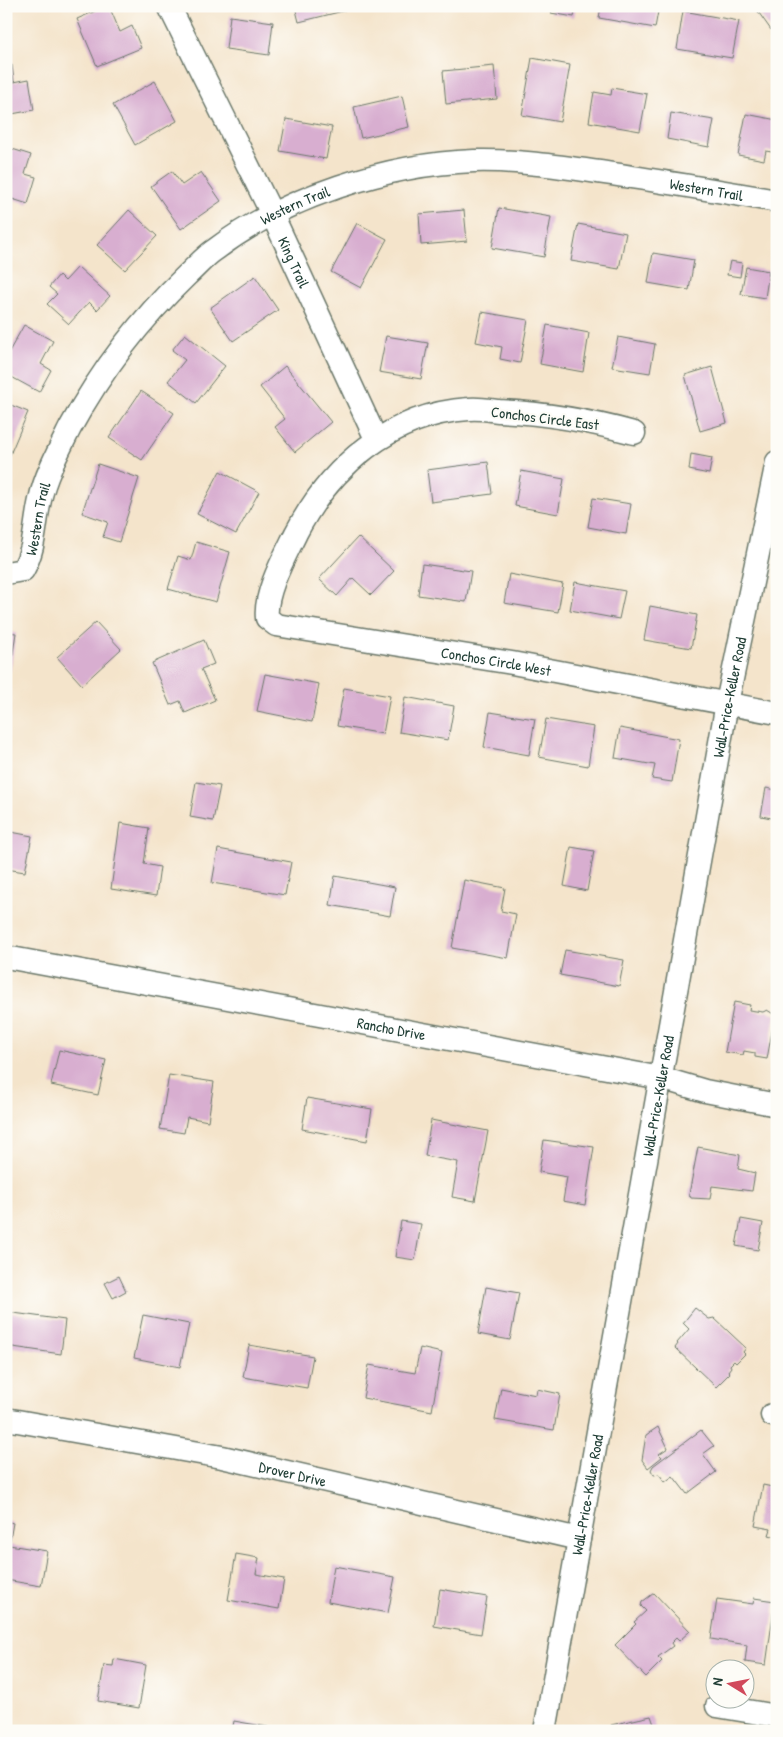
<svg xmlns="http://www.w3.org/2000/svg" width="783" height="1737" font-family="'Patrick Hand',sans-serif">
	<rect width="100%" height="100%" fill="#fdfcf7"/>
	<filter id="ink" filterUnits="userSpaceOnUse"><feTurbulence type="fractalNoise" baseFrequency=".02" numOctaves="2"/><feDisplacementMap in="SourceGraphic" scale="10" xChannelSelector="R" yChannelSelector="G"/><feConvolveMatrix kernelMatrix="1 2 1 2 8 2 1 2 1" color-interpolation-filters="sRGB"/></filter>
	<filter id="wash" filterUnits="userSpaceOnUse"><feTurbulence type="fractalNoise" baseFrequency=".0096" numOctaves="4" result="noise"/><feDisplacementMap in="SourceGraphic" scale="20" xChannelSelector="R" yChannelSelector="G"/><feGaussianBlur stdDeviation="1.12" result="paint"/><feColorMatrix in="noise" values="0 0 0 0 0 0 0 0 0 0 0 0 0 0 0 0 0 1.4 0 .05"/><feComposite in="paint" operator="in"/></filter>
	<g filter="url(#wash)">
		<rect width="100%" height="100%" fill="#f4e4cb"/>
		<g id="blocks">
			<g fill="#d8aed0">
				<path d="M 107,6 L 109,6 L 120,32 L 132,26 L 141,48 L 97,66 L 77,19 Z"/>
				<path d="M 295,6 L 346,6 L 347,10 L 299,22 Z"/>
				<path d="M 372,6 L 416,6 L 416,8 L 372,11 Z"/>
				<path d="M 552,6 L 576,6 L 574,17 L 551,13 Z"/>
				<path d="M 601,6 L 659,6 L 655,28 L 599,18 Z"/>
				<path d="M 754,6 L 777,6 L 777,25 L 771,30 Z"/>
				<path d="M 683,11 L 739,21 L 732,58 L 677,49 Z"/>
				<path d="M 230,16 L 273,22 L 269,55 L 226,49 Z"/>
				<path d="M 532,58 L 570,65 L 560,122 L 522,115 Z"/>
				<path d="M 12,65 L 14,82 L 29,79 L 34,110 L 6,115 L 6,66 Z"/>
				<path d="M 494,66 L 497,99 L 446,104 L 443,71 Z"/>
				<path d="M 155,81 L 177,121 L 135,145 L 113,105 Z"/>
				<path d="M 612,88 L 647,94 L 640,131 L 589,122 L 594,92 L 611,95 Z"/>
				<path d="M 402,96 L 409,127 L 361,138 L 354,107 Z"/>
				<path d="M 671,113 L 714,120 L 709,147 L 667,139 Z"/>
				<path d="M 746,114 L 777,120 L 777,153 L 766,151 L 764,160 L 738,155 Z"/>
				<path d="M 286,119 L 332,127 L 326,159 L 280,151 Z"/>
				<path d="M 6,147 L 31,155 L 25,174 L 36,177 L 28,204 L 6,197 Z"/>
				<path d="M 172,171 L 182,185 L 201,172 L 221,201 L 181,229 L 151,186 Z"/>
				<path d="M 499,208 L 551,217 L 544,257 L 492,248 Z"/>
				<path d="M 129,210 L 157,236 L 125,270 L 97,245 Z"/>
				<path d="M 464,210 L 467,241 L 421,245 L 419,214 Z"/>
				<path d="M 357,223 L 387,239 L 361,288 L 331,272 Z"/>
				<path d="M 578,224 L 626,233 L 619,269 L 571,261 Z"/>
				<path d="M 653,253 L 694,260 L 689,290 L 648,283 Z"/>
				<path d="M 730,261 L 742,263 L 740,277 L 727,275 Z"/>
				<path d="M 78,267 L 110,296 L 97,310 L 89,302 L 69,324 L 47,304 L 57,294 L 49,287 L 59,275 L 65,281 Z"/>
				<path d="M 746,267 L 769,271 L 765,298 L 741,294 Z"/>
				<path d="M 255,276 L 278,310 L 233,341 L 210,308 Z"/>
				<path d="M 482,312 L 528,320 L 520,363 L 500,359 L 502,347 L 476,342 Z"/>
				<path d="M 24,325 L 53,341 L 41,364 L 51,370 L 39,392 L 6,374 L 6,357 Z"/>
				<path d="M 547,325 L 589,333 L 583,372 L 540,364 Z"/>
				<path d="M 185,334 L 225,366 L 196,403 L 168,381 L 185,360 L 172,350 Z"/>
				<path d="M 386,336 L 428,343 L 421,379 L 379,372 Z"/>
				<path d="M 618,337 L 655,344 L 650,373 L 612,367 Z"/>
				<path d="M 285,366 L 331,422 L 295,452 L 275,427 L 285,419 L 260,387 Z"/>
				<path d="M 712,367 L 727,423 L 700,431 L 685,375 Z"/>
				<path d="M 141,391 L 174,413 L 142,460 L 109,438 Z"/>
				<path d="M 6,403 L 28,412 L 9,457 L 6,456 Z"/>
				<path d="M 691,454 L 712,458 L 709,474 L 689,470 Z"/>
				<path d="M 488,462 L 492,494 L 431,502 L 427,470 Z"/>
				<path d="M 98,464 L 139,478 L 119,542 L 103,537 L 108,522 L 82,513 Z"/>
				<path d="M 220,471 L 259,492 L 236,534 L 197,514 Z"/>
				<path d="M 521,471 L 564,479 L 558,514 L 515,506 Z"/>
				<path d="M 593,498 L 631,504 L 626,534 L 588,527 Z"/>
				<path d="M 358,537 L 394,571 L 371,595 L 353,578 L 337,596 L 319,579 Z"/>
				<path d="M 196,542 L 230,552 L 216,602 L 168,589 L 178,556 L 191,560 Z"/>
				<path d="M 422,564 L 471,571 L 466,602 L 418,595 Z"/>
				<path d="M 509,574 L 563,584 L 558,612 L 504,603 Z"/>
				<path d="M 575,582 L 625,591 L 619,619 L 570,610 Z"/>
				<path d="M 650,606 L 697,615 L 691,648 L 644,640 Z"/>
				<path d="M 96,622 L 121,649 L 82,685 L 57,657 Z"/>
				<path d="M 6,632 L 16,633 L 10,672 L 6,671 Z"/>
				<path d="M 204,640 L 214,664 L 201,669 L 215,700 L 185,713 L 180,701 L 170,705 L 152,663 Z"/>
				<path d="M 265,674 L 319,684 L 312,722 L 257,711 Z"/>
				<path d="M 344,688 L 390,696 L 383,734 L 337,726 Z"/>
				<path d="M 405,697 L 454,706 L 448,740 L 399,732 Z"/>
				<path d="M 490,712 L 535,719 L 529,755 L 484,747 Z"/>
				<path d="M 546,719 L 594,727 L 588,766 L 539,757 Z"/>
				<path d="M 620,728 L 679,739 L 672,782 L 652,779 L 655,765 L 615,758 Z"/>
				<path d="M 196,782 L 220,786 L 213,821 L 190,817 Z"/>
				<path d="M 766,788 L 777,790 L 777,819 L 761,816 Z"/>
				<path d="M 120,823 L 149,828 L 144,864 L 160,867 L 156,896 L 111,889 Z"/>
				<path d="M 6,831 L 32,836 L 25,872 L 6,869 Z"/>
				<path d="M 571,847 L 594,851 L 587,891 L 564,886 Z"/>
				<path d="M 218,849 L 291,862 L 285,895 L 212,883 Z"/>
				<path d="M 335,876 L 395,887 L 390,916 L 330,905 Z"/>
				<path d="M 464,880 L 505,888 L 501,911 L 516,914 L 508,958 L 452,948 Z"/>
				<path d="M 565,950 L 624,960 L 619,986 L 560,975 Z"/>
				<path d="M 734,1002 L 750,1005 L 749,1010 L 763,1012 L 767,1010 L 775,1015 L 767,1059 L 755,1057 L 755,1053 L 744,1051 L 743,1055 L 725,1052 Z"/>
				<path d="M 59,1050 L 106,1060 L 98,1095 L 51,1085 Z"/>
				<path d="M 169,1075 L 214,1082 L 208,1121 L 187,1117 L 184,1133 L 160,1129 Z"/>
				<path d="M 307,1098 L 372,1109 L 367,1141 L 302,1129 Z"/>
				<path d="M 431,1120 L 488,1131 L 475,1201 L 452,1197 L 458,1162 L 425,1156 Z"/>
				<path d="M 544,1140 L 594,1147 L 585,1205 L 563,1201 L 567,1177 L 539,1172 Z"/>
				<path d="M 698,1147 L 740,1155 L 738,1169 L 755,1173 L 752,1191 L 712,1186 L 710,1199 L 691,1198 L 689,1194 Z"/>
				<path d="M 741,1219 L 763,1223 L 758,1250 L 736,1246 Z"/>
				<path d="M 401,1221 L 421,1224 L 415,1260 L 395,1257 Z"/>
				<path d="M 119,1276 L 126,1291 L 113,1298 L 105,1283 Z"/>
				<path d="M 486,1287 L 519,1293 L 510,1340 L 478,1334 Z"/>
				<path d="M 695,1308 L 709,1319 L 714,1318 L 746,1348 L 743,1352 L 745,1354 L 736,1363 L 734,1361 L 730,1365 L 731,1367 L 728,1371 L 730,1373 L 716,1387 L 675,1348 L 678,1344 L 677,1343 L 689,1329 L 683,1323 Z"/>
				<path d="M 6,1312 L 65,1320 L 61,1354 L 6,1346 Z"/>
				<path d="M 143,1315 L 189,1324 L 180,1367 L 134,1358 Z"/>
				<path d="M 249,1345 L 313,1356 L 307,1388 L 243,1377 Z"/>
				<path d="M 420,1348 L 442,1353 L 432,1411 L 363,1398 L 369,1365 L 415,1373 Z"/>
				<path d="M 501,1388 L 536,1395 L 537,1389 L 560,1394 L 554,1430 L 495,1420 Z"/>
				<path d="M 658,1427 L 668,1448 L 659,1454 L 662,1457 L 648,1468 L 642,1460 L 646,1435 Z"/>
				<path d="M 701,1430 L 714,1446 L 703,1454 L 716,1472 L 687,1494 L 673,1476 L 665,1482 L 659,1474 L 654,1475 L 651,1470 L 653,1466 Z"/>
				<path d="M 763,1485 L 777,1488 L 777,1537 L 769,1535 L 771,1529 L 755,1526 Z"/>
				<path d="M 6,1521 L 13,1523 L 9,1545 L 47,1551 L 41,1586 L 6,1580 Z"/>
				<path d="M 236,1554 L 259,1558 L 256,1574 L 284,1579 L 279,1609 L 228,1600 Z"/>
				<path d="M 334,1566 L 395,1577 L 388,1613 L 328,1602 Z"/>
				<path d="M 440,1589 L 487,1597 L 481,1634 L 434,1626 Z"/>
				<path d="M 654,1593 L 690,1631 L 679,1641 L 676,1638 L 671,1643 L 673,1646 L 658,1657 L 662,1661 L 646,1677 L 615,1645 L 636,1624 L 634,1622 L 646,1611 L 641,1606 L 642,1602 Z"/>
				<path d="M 754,1598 L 775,1601 L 766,1665 L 745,1662 L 747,1645 L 711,1639 L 717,1599 L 753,1604 Z"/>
				<path d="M 114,1659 L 146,1665 L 139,1708 L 98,1701 L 104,1665 L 113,1666 Z"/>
				<path d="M 651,1716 L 656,1730 L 613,1731 L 611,1725 Z"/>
				<path d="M 234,1721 L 268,1727 L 267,1731 L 232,1731 Z"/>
			</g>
		</g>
	</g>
	<g filter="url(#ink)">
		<use href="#blocks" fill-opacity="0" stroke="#6a7769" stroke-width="1"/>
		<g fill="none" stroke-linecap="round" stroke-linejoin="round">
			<g stroke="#6a7769" stroke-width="25">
				<g id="minor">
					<path id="s1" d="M 169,6 L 272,214 L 376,439"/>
					<path id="s2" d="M 634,433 C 590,421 545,413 499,411 C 490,410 479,408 469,409 C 391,414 331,466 296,533 C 285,556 264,593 267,618 L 276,625 L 512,663 L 777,713"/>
					<path id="s3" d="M 6,573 L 23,570 C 36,546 34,526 40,500 C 45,476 59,450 70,428 C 101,371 140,320 187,275 C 197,266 205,256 216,249 C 285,197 388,164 474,161 C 511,160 549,165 585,170 C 649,179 713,190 777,201"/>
					<path id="s4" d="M 6,957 L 661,1078 L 705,1091 L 777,1105"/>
					<path d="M 772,1415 L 777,1415"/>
					<path id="s5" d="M 6,1419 L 222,1457 L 579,1539"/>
					<path d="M 717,1706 L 777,1716"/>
					<path id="s6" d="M 545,1731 L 727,703 L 777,462"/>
				</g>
			</g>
			<use href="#minor" stroke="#fff" stroke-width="22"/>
		</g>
	</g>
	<g text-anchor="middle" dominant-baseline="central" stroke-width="4.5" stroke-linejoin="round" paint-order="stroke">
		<g font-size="15" fill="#1f3d34" stroke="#fdfcf7">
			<text stroke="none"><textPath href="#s3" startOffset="911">Western Trail</textPath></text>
			<text stroke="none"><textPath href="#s3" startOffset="491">Western Trail</textPath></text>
			<text stroke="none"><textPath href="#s1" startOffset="285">King Trail</textPath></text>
			<text transform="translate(545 418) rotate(7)">Conchos Circle East</text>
			<text stroke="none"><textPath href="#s3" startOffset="71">Western Trail</textPath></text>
			<text stroke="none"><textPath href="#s2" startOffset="715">Conchos Circle West</textPath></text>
			<text stroke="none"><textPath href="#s6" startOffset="1050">Wall-Price-Keller Road</textPath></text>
			<text stroke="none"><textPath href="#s4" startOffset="392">Rancho Drive</textPath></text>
			<text stroke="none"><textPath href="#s6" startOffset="645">Wall-Price-Keller Road</textPath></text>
			<text stroke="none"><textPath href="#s5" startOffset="292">Drover Drive</textPath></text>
			<text stroke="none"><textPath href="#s6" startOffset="240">Wall-Price-Keller Road</textPath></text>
		</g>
	</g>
	<rect width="783" height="1737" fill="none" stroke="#fdfcf7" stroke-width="25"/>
	<g transform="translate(730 1684) rotate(280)"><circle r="24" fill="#fdfcf7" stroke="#a4b0a9"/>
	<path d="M0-4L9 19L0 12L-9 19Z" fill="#d1495b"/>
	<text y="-8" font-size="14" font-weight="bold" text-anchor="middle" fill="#1f3d34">N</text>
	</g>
</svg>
